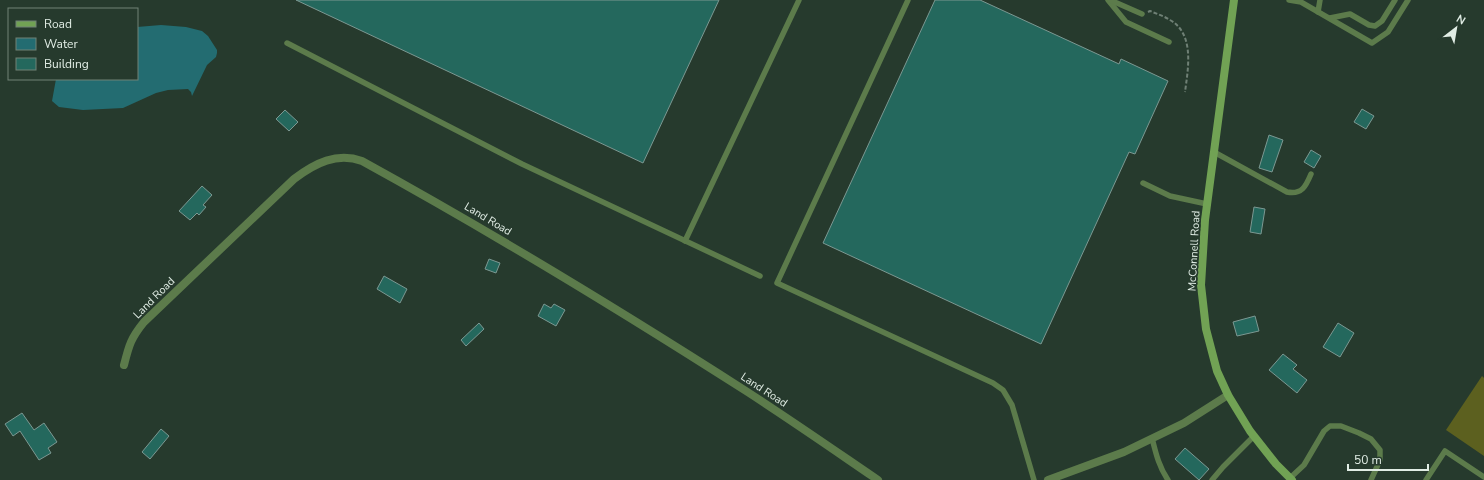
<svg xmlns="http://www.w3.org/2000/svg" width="1484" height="480" font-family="'Nunito Sans',sans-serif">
	<rect width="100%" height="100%" fill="#263a2d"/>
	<path fill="#5c601f" d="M 1482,376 L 1484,378 L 1484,456 L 1446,430 Z"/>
	<path fill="#236c71" d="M 161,25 L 186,27 L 202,31 L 208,36 L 217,50 L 217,53 L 216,57 L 207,65 L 192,96 L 191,92 L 188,89 L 168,90 L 156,93 L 123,108 L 83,110 L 59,107 L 52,101 L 56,79 L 137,79 L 137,27 Z"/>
	<g fill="#24685d" stroke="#7c9892">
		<path d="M 296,0 L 719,0 L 643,163 Z"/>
		<path d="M 935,0 L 980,0 L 1119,64 L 1121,59 L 1168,81 L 1135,154 L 1129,152 L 1041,344 L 823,243 Z"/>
		<path d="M 1362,109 L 1374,116 L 1366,129 L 1354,122 Z"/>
		<path d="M 285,110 L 298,122 L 289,131 L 276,119 Z"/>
		<path d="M 1269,135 L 1283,140 L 1272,172 L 1259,168 Z"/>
		<path d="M 1311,150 L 1321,156 L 1314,168 L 1304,162 Z"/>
		<path d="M 202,186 L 212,195 L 203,205 L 206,207 L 199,215 L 197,213 L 190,220 L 179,211 Z"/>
		<path d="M 1254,207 L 1265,209 L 1261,234 L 1250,232 Z"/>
		<path d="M 489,259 L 500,263 L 496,273 L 485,269 Z"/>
		<path d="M 384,276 L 407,289 L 400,303 L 377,289 Z"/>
		<path d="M 544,304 L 551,308 L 554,304 L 565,310 L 556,326 L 538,316 Z"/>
		<path d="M 1255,316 L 1259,331 L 1237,336 L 1233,322 Z"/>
		<path d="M 479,323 L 484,329 L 466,346 L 461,340 Z"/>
		<path d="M 1338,323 L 1354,333 L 1340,357 L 1323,347 Z"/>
		<path d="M 1283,354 L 1297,365 L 1293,369 L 1307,380 L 1297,393 L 1269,370 Z"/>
		<path d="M 22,413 L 34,430 L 44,423 L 57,442 L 48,448 L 51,453 L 39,460 L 20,431 L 13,436 L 5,424 Z"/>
		<path d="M 161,429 L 169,436 L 150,459 L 142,452 Z"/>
		<path d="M 1185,448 L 1209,469 L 1199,480 L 1175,459 Z"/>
	</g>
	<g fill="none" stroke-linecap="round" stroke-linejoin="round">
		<path stroke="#6f8075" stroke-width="2" stroke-dasharray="4 2" stroke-linecap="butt" d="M 1148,12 L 1150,11 C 1157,14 1164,16 1170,20 C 1195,34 1188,69 1185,92"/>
		<g stroke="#5c7b4b" stroke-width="5.5">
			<path d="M 908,0 L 777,283 L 993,383 L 1003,390 L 1012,405 L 1034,480"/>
			<path d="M 1108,0 L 1126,22 L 1169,42"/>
			<path d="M 1110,0 L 1142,14"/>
			<path d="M 1289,0 L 1301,2 L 1372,43 L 1388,32 L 1408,0"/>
			<path d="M 1318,12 L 1320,0"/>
			<path d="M 1330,18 L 1350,14 L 1369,25 L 1375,26 L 1382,21 L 1395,0"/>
			<path d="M 287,43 L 522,164 L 760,276"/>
			<path d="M 1214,152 L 1287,192 C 1302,195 1306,186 1311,174"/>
			<path d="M 1143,183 L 1170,196 L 1207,204"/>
			<path d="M 685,241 L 799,0"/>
			<path d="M 1152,438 C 1156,454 1159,467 1168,480"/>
			<path d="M 1290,478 L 1304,465 L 1324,431 L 1330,426 L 1341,426 L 1359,433 L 1371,439 L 1380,450 L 1380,460 L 1371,480"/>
			<path d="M 1212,480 L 1223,467 L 1254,436"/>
			<path d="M 1426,480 L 1445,451 L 1484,477"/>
		</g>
		<g stroke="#5c7b4b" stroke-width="8">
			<path d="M 124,365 C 129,345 131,338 144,322 L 294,179 C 315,163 337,152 362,161 C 493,233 621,311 746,391 C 791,420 834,450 878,480"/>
			<path d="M 1048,480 L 1124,452 L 1184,423 L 1228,395"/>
		</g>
		<path stroke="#71a254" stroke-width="8" d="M 1234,0 L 1205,220 L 1201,285 L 1206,329 L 1217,371 L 1228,395 L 1250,431 L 1276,464 L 1292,480"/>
	</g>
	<g text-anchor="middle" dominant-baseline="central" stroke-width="3.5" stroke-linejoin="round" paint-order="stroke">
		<g font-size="11" fill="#e1ede5" stroke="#263a2d">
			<text transform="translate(488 219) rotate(31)">Land Road</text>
			<text transform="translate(1194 251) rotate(-87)">McConnell Road</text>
			<text transform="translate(154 298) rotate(-45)">Land Road</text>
			<text transform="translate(764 390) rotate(33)">Land Road</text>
		</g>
	</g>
	<rect x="8" y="8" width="130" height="72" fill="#263a2d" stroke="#718277"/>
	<rect x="16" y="21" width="20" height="6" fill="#71a254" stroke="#718277"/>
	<text x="44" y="28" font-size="12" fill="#e1ede5">Road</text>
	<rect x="16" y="38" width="20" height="12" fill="#236c71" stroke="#718277"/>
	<text x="44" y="48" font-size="12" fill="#e1ede5">Water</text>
	<rect x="16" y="58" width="20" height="12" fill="#24685d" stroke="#718277"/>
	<text x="44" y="68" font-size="12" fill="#e1ede5">Building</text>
	<g transform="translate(1456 28) rotate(31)" stroke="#263a2d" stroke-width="3" paint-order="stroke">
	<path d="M0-3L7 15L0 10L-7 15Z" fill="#e1ede5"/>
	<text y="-6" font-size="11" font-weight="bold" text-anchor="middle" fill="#e1ede5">N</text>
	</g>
	<path d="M1348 464v6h80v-6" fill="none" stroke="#e1ede5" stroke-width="2"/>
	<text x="1354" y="464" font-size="12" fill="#e1ede5" stroke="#263a2d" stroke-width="3" paint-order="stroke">50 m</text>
</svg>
